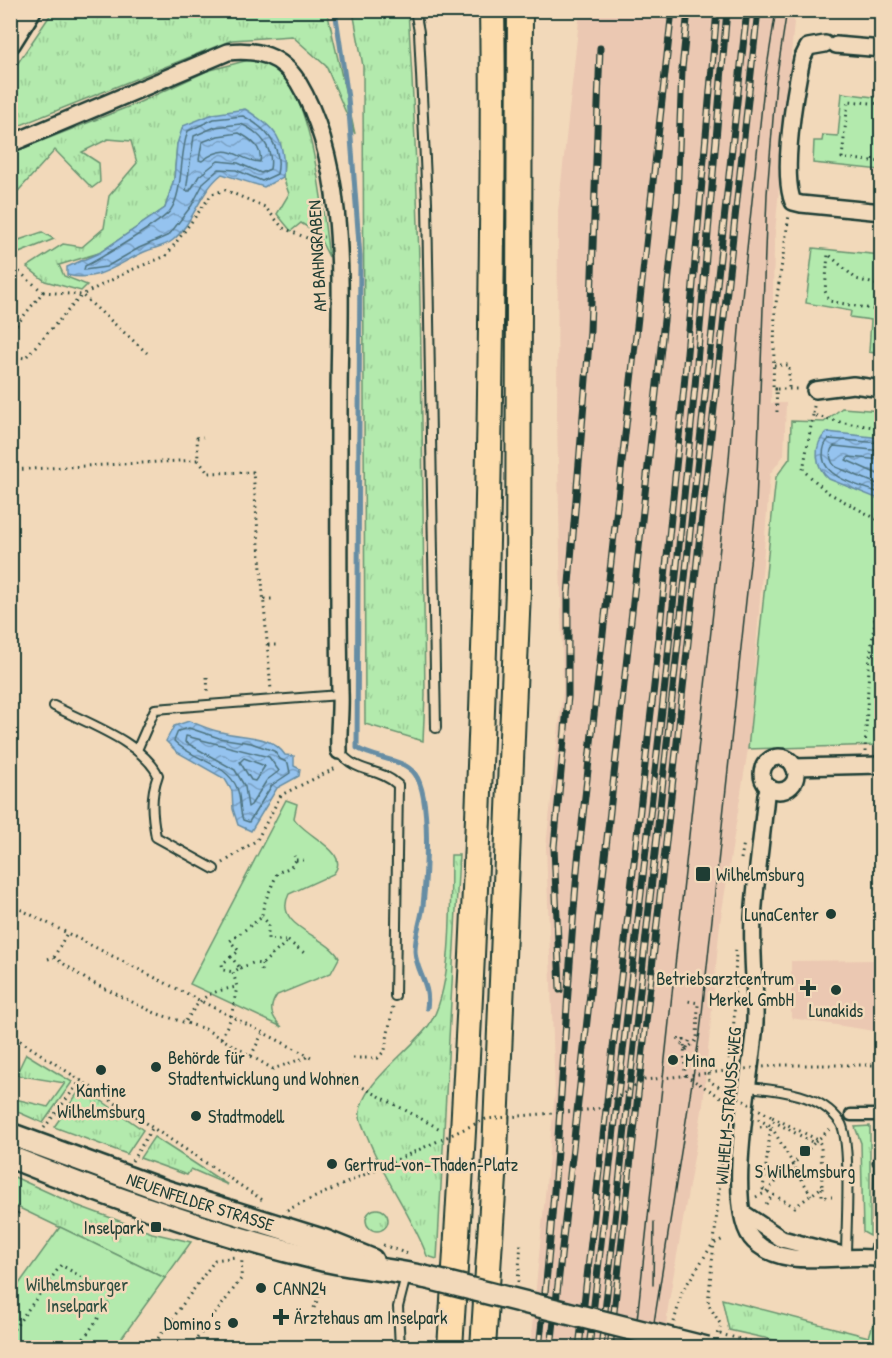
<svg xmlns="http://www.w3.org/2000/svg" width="892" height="1358" font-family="'Patrick Hand',sans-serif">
	<defs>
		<pattern id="grass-tufts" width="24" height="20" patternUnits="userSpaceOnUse" patternTransform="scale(1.5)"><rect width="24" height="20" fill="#b3eaad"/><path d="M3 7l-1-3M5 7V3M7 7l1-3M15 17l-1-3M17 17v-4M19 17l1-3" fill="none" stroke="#9aca95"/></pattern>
		<pattern id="water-waves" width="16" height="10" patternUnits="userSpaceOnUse" patternTransform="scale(1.5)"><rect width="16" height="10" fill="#95c3ef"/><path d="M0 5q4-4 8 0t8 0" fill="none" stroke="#79a0c2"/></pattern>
	</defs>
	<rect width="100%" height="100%" fill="#f2d9ba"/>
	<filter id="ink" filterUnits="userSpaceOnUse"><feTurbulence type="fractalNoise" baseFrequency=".0167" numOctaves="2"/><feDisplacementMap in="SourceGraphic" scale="12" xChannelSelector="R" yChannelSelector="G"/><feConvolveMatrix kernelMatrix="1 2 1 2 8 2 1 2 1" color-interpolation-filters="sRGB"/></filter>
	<g filter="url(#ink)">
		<g fill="#ebc8b2">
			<path d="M 580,11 L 795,11 L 774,244 L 771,403 L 786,403 L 784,455 L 770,474 L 748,749 L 720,923 L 703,1105 L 668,1307 L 664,1347 L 530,1348 L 555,1093 L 546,847 L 563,690 L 557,421 L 558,211 Z"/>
			<path d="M 881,960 L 881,1032 L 791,1018 L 791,961 Z"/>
		</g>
		<g fill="url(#grass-tufts)" stroke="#699470" stroke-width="1.5">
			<path d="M 53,11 L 327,11 L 355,134 L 326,66 L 292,36 L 232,40 L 11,129 L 11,73 Z"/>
			<path d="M 353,11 L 408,11 C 423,239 422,467 425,695 L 423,741 L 365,724 L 363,66 Z"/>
			<path d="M 256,58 C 263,62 274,66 280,72 C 313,102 323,213 329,257 L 317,233 L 301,223 L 291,231 L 277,214 L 289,194 L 283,177 L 284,162 L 177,144 L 174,179 L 165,208 L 99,253 L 59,265 L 64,276 L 87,285 L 81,291 L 45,281 L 27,267 L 63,244 L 82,247 L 104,228 L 109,196 L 137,163 L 131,141 L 108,139 L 82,152 L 99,163 L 100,182 L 92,188 L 55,150 L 11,199 L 11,153 L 138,103 L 207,71 Z"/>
			<path d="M 42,232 L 54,239 L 14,255 L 11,252 L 11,235 L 16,241 Z"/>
			<path d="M 451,855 L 459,855 L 437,1259 L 427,1256 C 412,1216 386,1182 370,1143 C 367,1135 362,1126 360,1117 C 356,1087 413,1049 429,1025 C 454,989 450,899 451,855 Z"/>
			<path d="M 26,1054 L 72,1082 L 43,1123 L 11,1109 L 11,1098 L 48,1107 L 65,1083 L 16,1075 Z"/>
			<path d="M 82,1087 L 143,1130 L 127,1154 L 54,1127 Z"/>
			<path d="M 870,1126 L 870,1236 L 863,1232 L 861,1143 L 855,1127 Z"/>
			<path d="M 154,1137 L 228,1185 L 191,1169 L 187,1175 L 140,1158 Z"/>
			<path d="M 10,1175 L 76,1205 L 152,1233 L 191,1242 L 165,1278 L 11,1204 Z"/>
			<circle cx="377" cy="1220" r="11"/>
			<path d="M 722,1299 L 869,1337 L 873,1324 L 879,1325 L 881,1318 L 881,1347 L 805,1347 L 729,1330 Z"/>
		</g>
		<g fill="#b3eaad" stroke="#699470" stroke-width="1.5">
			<path d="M 842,93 L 881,98 L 881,170 L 813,163 L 814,141 L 822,141 L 823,135 L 838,136 Z"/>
			<path d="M 813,248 L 881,255 L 881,354 L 869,352 L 871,320 L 850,317 L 851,311 L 806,303 Z"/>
			<path d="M 842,408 L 881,411 L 881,745 L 748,749 L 776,477 L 790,458 L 791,421 L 824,422 Z"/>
			<path d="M 286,800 L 297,804 L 294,818 C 304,836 353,852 333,874 L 289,894 C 272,927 327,935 339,958 L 331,973 L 277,995 C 268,1008 271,1017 282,1027 L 190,984 Z"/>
			<path d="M 60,1227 L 165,1278 L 115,1347 L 11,1347 L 11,1295 Z"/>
		</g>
		<g fill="url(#water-waves)" stroke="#668da4" stroke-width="1.5">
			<path d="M 245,109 C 276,129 286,138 283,177 L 264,187 L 222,174 C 199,192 194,223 173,240 C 166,246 153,248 144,252 C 117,264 98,283 67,275 L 67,267 L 99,253 L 165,208 L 174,179 L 177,144 L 183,126 L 213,114 Z"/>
			<path d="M 827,432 L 881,438 L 881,500 L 829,479 C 815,467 812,445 827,432 Z"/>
			<path d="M 189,721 C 200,725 210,730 221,732 C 243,738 271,734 285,755 L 294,756 L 294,766 L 300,769 L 299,776 L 277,788 L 251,831 L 238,825 L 233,809 L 232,791 L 225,779 L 177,752 L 166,741 L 174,726 Z"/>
		</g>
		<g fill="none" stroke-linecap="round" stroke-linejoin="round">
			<g stroke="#4e737f" stroke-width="1.5">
				<path d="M 243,116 C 266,128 283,146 277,174 L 262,181 L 236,170 L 219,169 L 204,182 L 192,205 L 169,235 L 139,248 L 106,267 L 84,270 L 85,266 C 98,260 163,221 170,211 C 184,192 179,154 188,131 L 214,119 Z"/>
				<path d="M 241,124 C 259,132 274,147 270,169 L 261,173 L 238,163 L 218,161 L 199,176 L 190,191 L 186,191 L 194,136 L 215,127 Z"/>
				<path d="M 239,133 C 251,139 263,148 260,162 C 237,161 231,139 202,161 L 199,160 L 202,142 L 218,136 Z"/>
				<path d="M 882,443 L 829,439 C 824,443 823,449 823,456 C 824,479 863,486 882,494"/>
				<path d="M 882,451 L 834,446 C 828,451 830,462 836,467 L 882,486"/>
				<path d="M 882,460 L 849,457 L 846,460 L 882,476"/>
				<path d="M 189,728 L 219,738 L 251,743 L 274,751 L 280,759 L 288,763 L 290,773 L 272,785 L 249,822 L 243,820 C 239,809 241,797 237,788 C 227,763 192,760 174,741 L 178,731 Z"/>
				<path d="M 186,736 L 269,757 L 279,771 L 267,780 L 251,805 L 248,807 L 245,787 L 235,770 L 185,742 Z"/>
				<path d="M 244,758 L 265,766 L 255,781 L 251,780 L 240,762 Z"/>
			</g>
			<path stroke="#668da4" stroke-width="5" d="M 335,10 L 348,98 L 360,257 L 357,748 C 374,759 403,758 415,774 C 432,797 426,877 423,906 C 421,921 415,935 415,951 C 416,973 431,983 427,1008"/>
			<g stroke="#1f3d34" stroke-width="12">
				<g id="service">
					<path d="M 415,10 L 419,32 L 427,202 L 436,728"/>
					<path d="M 54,706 C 86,723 142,742 158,775 C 150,797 152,814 156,837 L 214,869"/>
					<path d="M 137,750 L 155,709 L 340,695"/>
					<path d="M 339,751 C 357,775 377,766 398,785 L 395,996"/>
					<path d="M 747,1087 C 778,1090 820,1093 840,1122 C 852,1139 846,1230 846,1256"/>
					<path d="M 873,1258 L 878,1239 L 879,1162"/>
					<path d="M 400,1348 L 398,1307 L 406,1276"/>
				</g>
			</g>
			<g stroke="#1f3d34" stroke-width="15">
				<g id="pedestrian">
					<path d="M 851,1115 L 882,1115"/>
					<path d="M 879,1162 L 882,1156"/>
				</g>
			</g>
			<g stroke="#1f3d34" stroke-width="20">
				<g id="minor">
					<path d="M 825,44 L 808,47 L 802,59 C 795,91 781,173 793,202 L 801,204 L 882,212"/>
					<path d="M 836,45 L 882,49"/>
					<path d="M 10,144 L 228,52 C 257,49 281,55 298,82 C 351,170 339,302 339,402 C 339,498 338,595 340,692 C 341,711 338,731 339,751"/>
					<path d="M 815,390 L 853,385 L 882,389"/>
					<circle cx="779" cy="774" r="17"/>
					<path d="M 794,767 L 882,765"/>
					<path d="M 770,788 L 766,795 C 762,836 756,877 753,918 C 751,952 756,988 755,1022 C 753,1067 722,1211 754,1241 C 786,1272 841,1252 882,1259"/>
					<path d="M 743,1213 L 782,1239 L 843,1255"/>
				</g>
			</g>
			<g stroke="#1f3d34" stroke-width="26">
				<g id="secondary">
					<path d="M 10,11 L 11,10"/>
					<path d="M 10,42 L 30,10"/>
					<path id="s1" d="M 10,1134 L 165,1191 L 325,1241 L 372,1260"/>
					<path d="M 10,1157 C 110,1197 215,1235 319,1259 C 355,1268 392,1269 428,1278"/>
				</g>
			</g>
			<g stroke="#1f3d34" stroke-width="28">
				<g id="trunk">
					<path d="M 450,1348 C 472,1008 487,667 491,326 C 492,221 494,116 492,10"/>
					<path d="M 483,1348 L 494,1177 L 518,590 L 520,10"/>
				</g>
			</g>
			<g stroke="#1f3d34" stroke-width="3" stroke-dasharray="1.5 4.5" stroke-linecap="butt">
				<path d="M 803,10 L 804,13"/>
				<path d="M 882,104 L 848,101 L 842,158 L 882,162"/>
				<path d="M 10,264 L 43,292 L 10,333"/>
				<path d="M 882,286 L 856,279 L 828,254 L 825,291 L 829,301 L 882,311"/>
				<path d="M 43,292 L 82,295 L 129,271 L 166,256 L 212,194 L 225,190 L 265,207 L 283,228 L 307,238 L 324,237"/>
				<path d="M 882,316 L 878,345 L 882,346"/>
				<path d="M 10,356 L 25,358 L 82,295 L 147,353"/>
				<path d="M 774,365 L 789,365 L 789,389"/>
				<path d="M 776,389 L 773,389 L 775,310 L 789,215"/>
				<path d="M 814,406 L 813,415 L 844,423 L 882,428"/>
				<path d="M 777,412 L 776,389 L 800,389"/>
				<path d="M 813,415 L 803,470 L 827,492 L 882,522"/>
				<path d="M 198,460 L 208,473 L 253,472 L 271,690"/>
				<path d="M 10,470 L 198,460 L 197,438 L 203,437"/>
				<path d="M 264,599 L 272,599"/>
				<path d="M 268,645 L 277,645"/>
				<path d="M 207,677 L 208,694"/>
				<path d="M 865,752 L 869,666 L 882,562"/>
				<path d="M 741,859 L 744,842"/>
				<path d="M 296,860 L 307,860"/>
				<path d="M 223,863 L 257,840 L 281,795 L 338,767"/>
				<path d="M 10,904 L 313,1058"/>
				<path d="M 288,941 L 307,955"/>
				<path d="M 54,957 L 87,980 L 155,1013 L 205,1029 L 273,1069 L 307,1057"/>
				<path d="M 231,957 L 222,964 L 223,970 L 233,972"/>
				<path d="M 48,959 L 54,957 L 67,933"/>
				<path d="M 240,968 L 253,963 L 262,964 L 288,941 L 268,939 L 268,923 L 262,917"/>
				<path d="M 261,971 L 262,964"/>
				<path d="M 186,1021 C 201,996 208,992 237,987 L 233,972 L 240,968 L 231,957 L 239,951 L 230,941 L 262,917 C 262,903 272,888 277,873 L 291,867 L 296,860 L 294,856"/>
				<path d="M 10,1034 L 264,1201"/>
				<path d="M 221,1038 L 231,1018 L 237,987"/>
				<path d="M 678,1038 L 686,1050"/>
				<path d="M 687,1048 L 690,1039"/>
				<path d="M 686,1050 L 697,1040 L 698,1003 L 688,1001"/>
				<path d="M 251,1056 L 262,1034"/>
				<path d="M 353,1058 L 378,1058 L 385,1050 L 393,1006"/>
				<path d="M 781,1065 L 882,1065"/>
				<path d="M 730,1071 L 729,1056 L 734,1021 L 736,947"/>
				<path d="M 342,1076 L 442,1130"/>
				<path d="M 699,1084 L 731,1103"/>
				<path d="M 758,1119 L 771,1126 L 763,1189 L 795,1207 L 822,1187 L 821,1145 L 818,1140 L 772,1117 L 773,1121 L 814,1143 L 830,1129"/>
				<path d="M 760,1127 L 771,1126 L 811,1195"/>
				<path d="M 44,1128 L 81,1080"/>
				<path d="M 132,1161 L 153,1127"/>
				<path d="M 822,1188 L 822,1197 L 832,1197"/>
				<path d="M 756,1197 L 765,1193 L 814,1143"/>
				<path d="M 766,1204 L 772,1196"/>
				<path d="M 287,1210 L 381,1167"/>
				<path d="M 10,1223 L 19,1212"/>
				<path d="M 383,1245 L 408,1254"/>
				<path d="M 518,1282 L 521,1242"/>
				<path d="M 314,1308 L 322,1289"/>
				<path d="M 674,1322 L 682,1292 L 712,1245 L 725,1238"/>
				<path d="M 10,1334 L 61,1265 L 114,1296 L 77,1348"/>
				<path d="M 718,1334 L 721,1325 L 708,1304 L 724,1140"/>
				<path d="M 720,1334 L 777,1348"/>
				<path d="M 151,1348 L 215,1260 L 236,1257"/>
				<path d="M 190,1348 L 241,1279 L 242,1258"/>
				<path d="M 302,1348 L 304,1345"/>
			</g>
			<use href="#service" stroke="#f2d9ba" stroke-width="8"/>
			<use href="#pedestrian" stroke="#f2d9ba" stroke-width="10"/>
			<use href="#minor" stroke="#f2d9ba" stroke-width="15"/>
			<use href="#secondary" stroke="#f2d9ba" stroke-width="21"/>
			<use href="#trunk" stroke="#fddcac" stroke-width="24"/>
			<g stroke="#1f3d34" stroke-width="1.5">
				<path d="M 653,1285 L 654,1222"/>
				<path d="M 634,1348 L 728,472 L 740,316 L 764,86 L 776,10"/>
				<path d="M 650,1348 L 700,1032 L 756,507 L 767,194 L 776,81 L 787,10"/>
			</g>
			<g stroke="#1f3d34" stroke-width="7">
				<g id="rail">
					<path d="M 560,990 L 554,847 L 568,697 L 568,595 L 590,331 L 600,48"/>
					<path d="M 539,1348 C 558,1186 564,1022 578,860 L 672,10"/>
					<path d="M 551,1348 L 677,202 L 682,69 L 688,10"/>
					<path d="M 579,1348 L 655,677 L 684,387 L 717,10"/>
					<path d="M 589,1348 L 666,675 L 695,386 L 727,10"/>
					<path d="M 601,1348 L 747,10"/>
					<path d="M 610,1348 L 758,10"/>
				</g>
			</g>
			<use href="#rail" stroke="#f2d9ba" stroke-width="4.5" stroke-dasharray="14" stroke-linecap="butt"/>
			<g stroke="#1f3d34" stroke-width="26" stroke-linecap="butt">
				<path id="secondary-bridge" d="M 428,1278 L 707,1348"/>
			</g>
			<g stroke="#1f3d34" stroke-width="3" stroke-dasharray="1.5 4.5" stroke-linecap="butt">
				<path d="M 684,1039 L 685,1075 L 699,1084"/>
				<path d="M 708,1073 L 709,1081 L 772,1117"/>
				<path d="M 381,1167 L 486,1119 L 598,1109 L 645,1080 L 781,1065"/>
			</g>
			<use href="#secondary-bridge" stroke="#f2d9ba" stroke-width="21"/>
		</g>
	</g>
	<g fill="#1f3d34" stroke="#f2d9ba" stroke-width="2">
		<rect x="695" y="866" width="16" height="16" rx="3"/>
		<circle cx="831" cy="914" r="6"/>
		<path d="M805 979h6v6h6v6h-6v6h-6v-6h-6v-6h6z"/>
		<circle cx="836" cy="990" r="6"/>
		<circle cx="673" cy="1060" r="6"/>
		<circle cx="156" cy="1067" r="6"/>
		<circle cx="101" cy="1070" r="6"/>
		<circle cx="196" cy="1116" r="6"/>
		<rect x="799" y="1145" width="12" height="12" rx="3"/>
		<circle cx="332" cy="1164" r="6"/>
		<rect x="150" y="1221" width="12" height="12" rx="3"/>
		<circle cx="261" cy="1288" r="6"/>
		<path d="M278 1308h6v6h6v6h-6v6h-6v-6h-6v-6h6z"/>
		<circle cx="233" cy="1323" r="6"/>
	</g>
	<g text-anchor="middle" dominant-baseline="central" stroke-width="5" stroke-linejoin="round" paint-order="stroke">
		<g font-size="18" fill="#1f3d34" stroke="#f2d9ba">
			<text transform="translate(317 256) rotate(-93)">AM BAHNGRABEN</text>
			<text transform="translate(728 1106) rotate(-85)">WILHELM-STRAUSS-WEG</text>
			<text stroke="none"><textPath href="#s1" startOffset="202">NEUENFELDER STRASSE</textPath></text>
		</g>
		<g font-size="18" fill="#1f3d34" stroke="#f2d9ba" text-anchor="start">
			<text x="716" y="874">Wilhelmsburg</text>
			<text x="819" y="914" text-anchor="end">LunaCenter</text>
			<text x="794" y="978" text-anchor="end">Betriebsarztcentrum<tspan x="794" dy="21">Merkel GmbH</tspan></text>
			<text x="836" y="1010" text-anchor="middle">Lunakids</text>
			<text x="168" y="1057">Behörde für<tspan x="168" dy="21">Stadtentwicklung und Wohnen</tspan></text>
			<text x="685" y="1060">Mina</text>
			<text x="101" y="1090" text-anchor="middle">Kantine<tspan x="101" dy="21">Wilhelmsburg</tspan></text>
			<text x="208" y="1116">Stadtmodell</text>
			<text x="344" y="1164">Gertrud-von-Thaden-Platz</text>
			<text x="805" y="1171" text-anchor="middle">S Wilhelmsburg</text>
			<text x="144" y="1227" text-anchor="end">Inselpark</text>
			<text x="273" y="1288">CANN24</text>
			<text x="294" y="1317">Ärztehaus am Inselpark</text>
			<text x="221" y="1323" text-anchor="end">Domino's</text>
		</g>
		<g font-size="18" fill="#2e4e40" stroke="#f2d9ba">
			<text x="77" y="1284">Wilhelmsburger<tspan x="77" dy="21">Inselpark</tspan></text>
		</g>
	</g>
	<rect width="892" height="1358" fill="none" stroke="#f2d9ba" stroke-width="36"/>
	<rect x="18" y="18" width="856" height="1322" fill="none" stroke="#1f3d34" stroke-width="2" filter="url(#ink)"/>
</svg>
